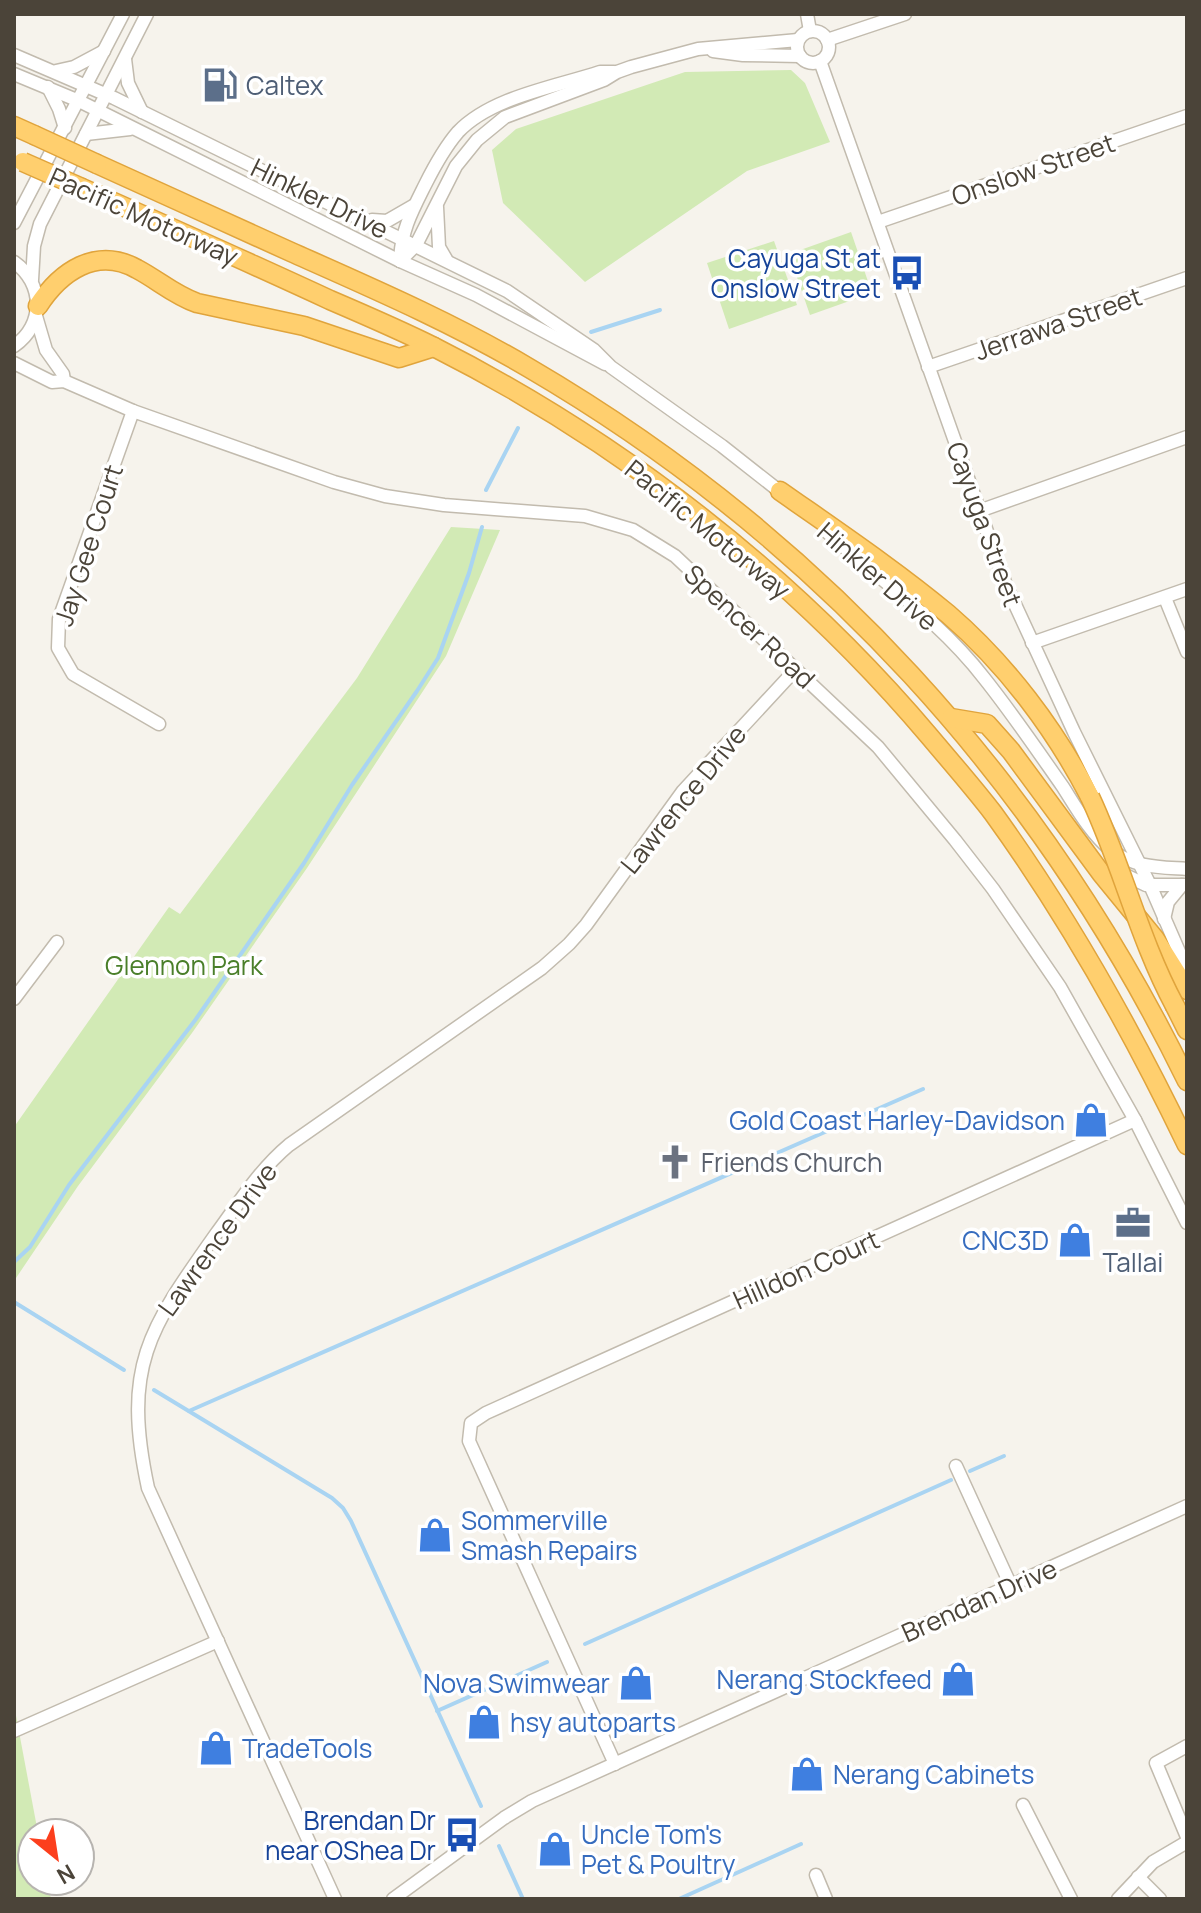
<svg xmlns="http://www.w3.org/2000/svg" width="1201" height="1913" font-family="Manrope,sans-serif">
	<rect width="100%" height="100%" fill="#f6f3ec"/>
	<g fill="#d2eab5">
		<path d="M 791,70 L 805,83 L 830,142 L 747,171 L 585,282 L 503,203 L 492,150 L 516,129 L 685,72 Z"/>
		<path d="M 851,232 L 872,293 L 810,315 L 789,254 Z"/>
		<path d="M 774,241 L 797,305 L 729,329 L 707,263 Z"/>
		<path d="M 451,527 L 500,530 L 446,656 L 307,868 L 192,1033 L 78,1186 L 14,1281 L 14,1127 L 169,907 L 180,914 L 357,678 Z"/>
		<path d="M 14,1705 L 38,1833 L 32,1833 L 32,1881 L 47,1881 L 51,1899 L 14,1899 Z"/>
	</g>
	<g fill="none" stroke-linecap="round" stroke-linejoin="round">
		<g stroke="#a9d4f2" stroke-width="4">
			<path d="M 591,332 L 660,310"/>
			<path d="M 486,490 L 518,428"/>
			<path d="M 14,1262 L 30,1247 L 69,1185 L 196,1019 L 304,863 L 352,785 L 417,691 L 438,658 L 469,573 L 482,527"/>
			<path d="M 14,1302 L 124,1370"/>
			<path d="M 154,1390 L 332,1498 L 343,1508 L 351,1521 L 481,1806"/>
			<path d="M 189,1411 L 923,1089"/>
			<path d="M 970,1471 L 1004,1456"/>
			<path d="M 585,1644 L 951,1480"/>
			<path d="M 437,1711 L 547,1662"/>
			<path d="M 499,1846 L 523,1899"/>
			<path d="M 679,1899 L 801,1844"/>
		</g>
		<g stroke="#c2bbae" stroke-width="15">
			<g id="minor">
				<path d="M 807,14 L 810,31"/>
				<circle cx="813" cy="47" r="16"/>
				<path d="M 827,40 L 905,14"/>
				<path d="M 713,51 L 743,55 L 800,56"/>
				<path d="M 14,55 L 114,98 L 507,291 L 594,350 L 611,367 L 722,446 L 783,494"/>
				<path d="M 125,59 L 128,83 L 142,112"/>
				<path d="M 820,61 L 1006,585 L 1074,732 L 1150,885 L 1187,970"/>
				<path d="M 56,71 L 74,67 L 104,51"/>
				<path d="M 14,74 L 79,101 L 400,261 L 476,295 L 605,364"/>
				<path d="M 48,87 L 59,109 L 65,128"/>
				<path d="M 86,134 L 130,129"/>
				<path d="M 437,207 L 439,247 L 446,259"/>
				<path d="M 372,220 L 387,221 L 413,206"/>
				<path d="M 878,222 L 1187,116"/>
				<path d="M 14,223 L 123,14"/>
				<path d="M 400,261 L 416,245 L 456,166 L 477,140 L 505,117 L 604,80 L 617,72 L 631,67 L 698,49 L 798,40"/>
				<path d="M 400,261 C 401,231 412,211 425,185 C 434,167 445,147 458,132 C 491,97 555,87 600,72 L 614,72"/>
				<path d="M 14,262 C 44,283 45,325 14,346"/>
				<path d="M 32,280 L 34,246 L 40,224 L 147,14"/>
				<path d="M 36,316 L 46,350 L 63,374 L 64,381"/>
				<path d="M 14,363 L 52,382 L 64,381 L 133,411 L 334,482 L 385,496 L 444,505 L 585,516 L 633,530 L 675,556 L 878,747 L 955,840 L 993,889 L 1060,987 L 1135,1120 L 1187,1223"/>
				<path d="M 928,367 L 1187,278"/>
				<path d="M 133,411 L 59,619 L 58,648 L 73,674 L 159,724"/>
				<path d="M 979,511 L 1187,437"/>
				<path d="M 827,532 C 880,580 940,621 984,678 C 1012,713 1037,750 1063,787 C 1077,809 1091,834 1111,850 C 1135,868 1159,867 1187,869"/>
				<path d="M 1165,598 L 1187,652"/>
				<path d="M 1032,643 L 1187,589"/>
				<path d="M 1121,873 L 1146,885 L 1187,885"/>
				<path d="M 1164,919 L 1168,902 L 1182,885"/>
				<path d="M 14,999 L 57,942"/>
				<path d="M 956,1466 L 1011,1586"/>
				<path d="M 14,1731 L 218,1641"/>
				<path d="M 1187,1746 L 1156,1763 L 1187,1837"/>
				<path d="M 615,1764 L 469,1441 L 471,1423 L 486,1413 L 1135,1120"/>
				<path d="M 1023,1805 L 1071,1899"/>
				<path d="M 816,1875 L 826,1899"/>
				<path d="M 1138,1877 L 1160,1899"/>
				<path d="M 335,1899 L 148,1488 C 122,1367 148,1330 216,1234 C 239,1203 259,1170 289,1145 L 542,968 L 569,944 L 586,925 L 683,791 L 796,669"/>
				<path d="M 393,1899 L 504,1818 L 532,1801 L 1187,1506"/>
				<path d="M 1118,1899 L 1153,1862 L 1187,1842"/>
			</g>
		</g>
		<g stroke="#e0a43c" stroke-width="21">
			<g id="highway">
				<path d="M 14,126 L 34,135"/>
				<path d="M 97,164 C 162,193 226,223 291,252 C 372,288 453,323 529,368 C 818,537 1040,780 1187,1081"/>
				<path d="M 82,188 C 165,225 248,262 330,300 C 365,315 400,330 434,347 C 622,442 794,576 930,737 C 951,762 973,787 993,813 C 1069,918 1131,1029 1187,1145"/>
				<path d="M 38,306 C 60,272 96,246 137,269 C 158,280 174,295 197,303 L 304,326 L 399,358 L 434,347"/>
				<path d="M 780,491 C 837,531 895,570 948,614 C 1006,664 1055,729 1090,797"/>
				<path d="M 951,718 L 987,724 L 1011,751 L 1101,873 L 1155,939 L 1187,990"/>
				<path d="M 1175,1006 L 1187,1030"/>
			</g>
		</g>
		<use href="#minor" stroke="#fff" stroke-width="12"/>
		<use href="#highway" stroke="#ffcf6e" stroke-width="18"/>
		<g stroke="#e0a43c" stroke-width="21" stroke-linecap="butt">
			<g id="highway-bridge">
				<path d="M 34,135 L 97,164"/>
				<path d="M 23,162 L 82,188"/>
				<path d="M 1090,797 C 1122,865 1139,939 1175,1006"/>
			</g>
		</g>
		<use href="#highway-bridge" stroke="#ffcf6e" stroke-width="18"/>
	</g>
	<defs>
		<g id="fuel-bare" transform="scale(2.76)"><path d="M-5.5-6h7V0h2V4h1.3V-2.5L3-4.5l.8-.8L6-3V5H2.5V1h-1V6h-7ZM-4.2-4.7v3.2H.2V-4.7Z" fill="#5c6f8a" stroke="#fff" stroke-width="2.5" paint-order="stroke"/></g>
		<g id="bus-bare" transform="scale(2.76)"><path d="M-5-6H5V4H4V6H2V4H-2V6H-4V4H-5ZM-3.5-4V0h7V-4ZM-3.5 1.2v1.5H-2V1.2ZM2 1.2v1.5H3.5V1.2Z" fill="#1a4fb4" stroke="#fff" stroke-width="2.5" paint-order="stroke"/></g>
		<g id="shop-bare" transform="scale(2.76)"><path d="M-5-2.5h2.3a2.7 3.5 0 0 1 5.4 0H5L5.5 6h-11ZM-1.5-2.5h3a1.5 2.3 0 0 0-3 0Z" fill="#3f7fe0" stroke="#fff" stroke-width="2.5" paint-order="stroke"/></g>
		<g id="church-bare" transform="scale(2.76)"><path d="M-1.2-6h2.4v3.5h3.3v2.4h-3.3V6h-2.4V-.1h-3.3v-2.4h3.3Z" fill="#6b7280" stroke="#fff" stroke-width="2.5" paint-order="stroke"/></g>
		<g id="office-bare" transform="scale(2.76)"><path d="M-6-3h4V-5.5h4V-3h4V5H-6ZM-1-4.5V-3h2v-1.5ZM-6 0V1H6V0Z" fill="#5c6f8a" stroke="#fff" stroke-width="2.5" paint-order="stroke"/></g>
	</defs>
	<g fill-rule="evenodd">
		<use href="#fuel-bare" x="220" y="85"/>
		<use href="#bus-bare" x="907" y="273"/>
		<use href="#shop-bare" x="1091" y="1120"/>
		<use href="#church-bare" x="675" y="1162"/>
		<use href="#office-bare" x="1133" y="1223"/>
		<use href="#shop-bare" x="1075" y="1240"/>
		<use href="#shop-bare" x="435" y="1535"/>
		<use href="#shop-bare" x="958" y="1679"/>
		<use href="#shop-bare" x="636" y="1683"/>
		<use href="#shop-bare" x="484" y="1722"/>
		<use href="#shop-bare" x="216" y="1748"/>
		<use href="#shop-bare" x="807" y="1774"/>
		<use href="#bus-bare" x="462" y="1835"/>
		<use href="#shop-bare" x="555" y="1849"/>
	</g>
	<g text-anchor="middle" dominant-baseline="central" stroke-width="7" stroke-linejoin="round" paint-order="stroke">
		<g font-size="26" fill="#4e5e75" stroke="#fff" text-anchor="start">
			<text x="246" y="85">Caltex</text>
			<text x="1133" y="1262" text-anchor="middle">Tallai</text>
		</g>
		<g font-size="26" fill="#4b4439" stroke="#fff">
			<text transform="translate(1033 169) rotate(-19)">Onslow Street</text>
			<text transform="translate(320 198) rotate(26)">Hinkler Drive</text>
			<text transform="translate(144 216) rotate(24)">Pacific Motorway</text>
			<text transform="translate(1058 323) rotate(-19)">Jerrawa Street</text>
			<text transform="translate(985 524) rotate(70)">Cayuga Street</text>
			<text transform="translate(708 529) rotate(39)">Pacific Motorway</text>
			<text transform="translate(88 545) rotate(-72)">Jay Gee Court</text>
			<text transform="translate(878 576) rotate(41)">Hinkler Drive</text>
			<text transform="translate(750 626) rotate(43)">Spencer Road</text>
			<text transform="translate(683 799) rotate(-51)">Lawrence Drive</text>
			<text transform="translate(217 1239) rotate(-54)">Lawrence Drive</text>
			<text transform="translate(806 1269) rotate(-24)">Hilldon Court</text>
			<text transform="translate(979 1600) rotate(-24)">Brendan Drive</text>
		</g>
		<g font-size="26" fill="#164399" stroke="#fff" text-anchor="end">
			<text x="881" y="258">Cayuga St at<tspan x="881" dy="30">Onslow Street</tspan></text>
			<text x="436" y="1820">Brendan Dr<tspan x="436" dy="30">near OShea Dr</tspan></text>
		</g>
		<g font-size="26" fill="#4a7f2a" stroke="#fff">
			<text x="184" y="965">Glennon Park</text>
		</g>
		<g font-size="26" fill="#366cbe" stroke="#fff" text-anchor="start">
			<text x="1065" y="1120" text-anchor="end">Gold Coast Harley-Davidson</text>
			<text x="1049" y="1240" text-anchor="end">CNC3D</text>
			<text x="461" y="1520">Sommerville<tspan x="461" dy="30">Smash Repairs</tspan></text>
			<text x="932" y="1679" text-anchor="end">Nerang Stockfeed</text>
			<text x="610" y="1683" text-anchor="end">Nova Swimwear</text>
			<text x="510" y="1722">hsy autoparts</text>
			<text x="242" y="1748">TradeTools</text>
			<text x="833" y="1774">Nerang Cabinets</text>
			<text x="581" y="1834">Uncle Tom's<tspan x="581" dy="30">Pet &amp; Poultry</tspan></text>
		</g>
		<g font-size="26" fill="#5b616d" stroke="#fff" text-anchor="start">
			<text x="701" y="1162">Friends Church</text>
		</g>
	</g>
	<rect width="1201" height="1913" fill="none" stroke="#4b4439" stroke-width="32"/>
	<g transform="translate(56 1857) rotate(150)"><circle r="38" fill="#ffffff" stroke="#b7b4b0" stroke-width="2"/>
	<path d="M0-6L14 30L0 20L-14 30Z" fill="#fc3f1d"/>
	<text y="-12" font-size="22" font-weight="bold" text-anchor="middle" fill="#4b4439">N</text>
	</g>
</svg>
